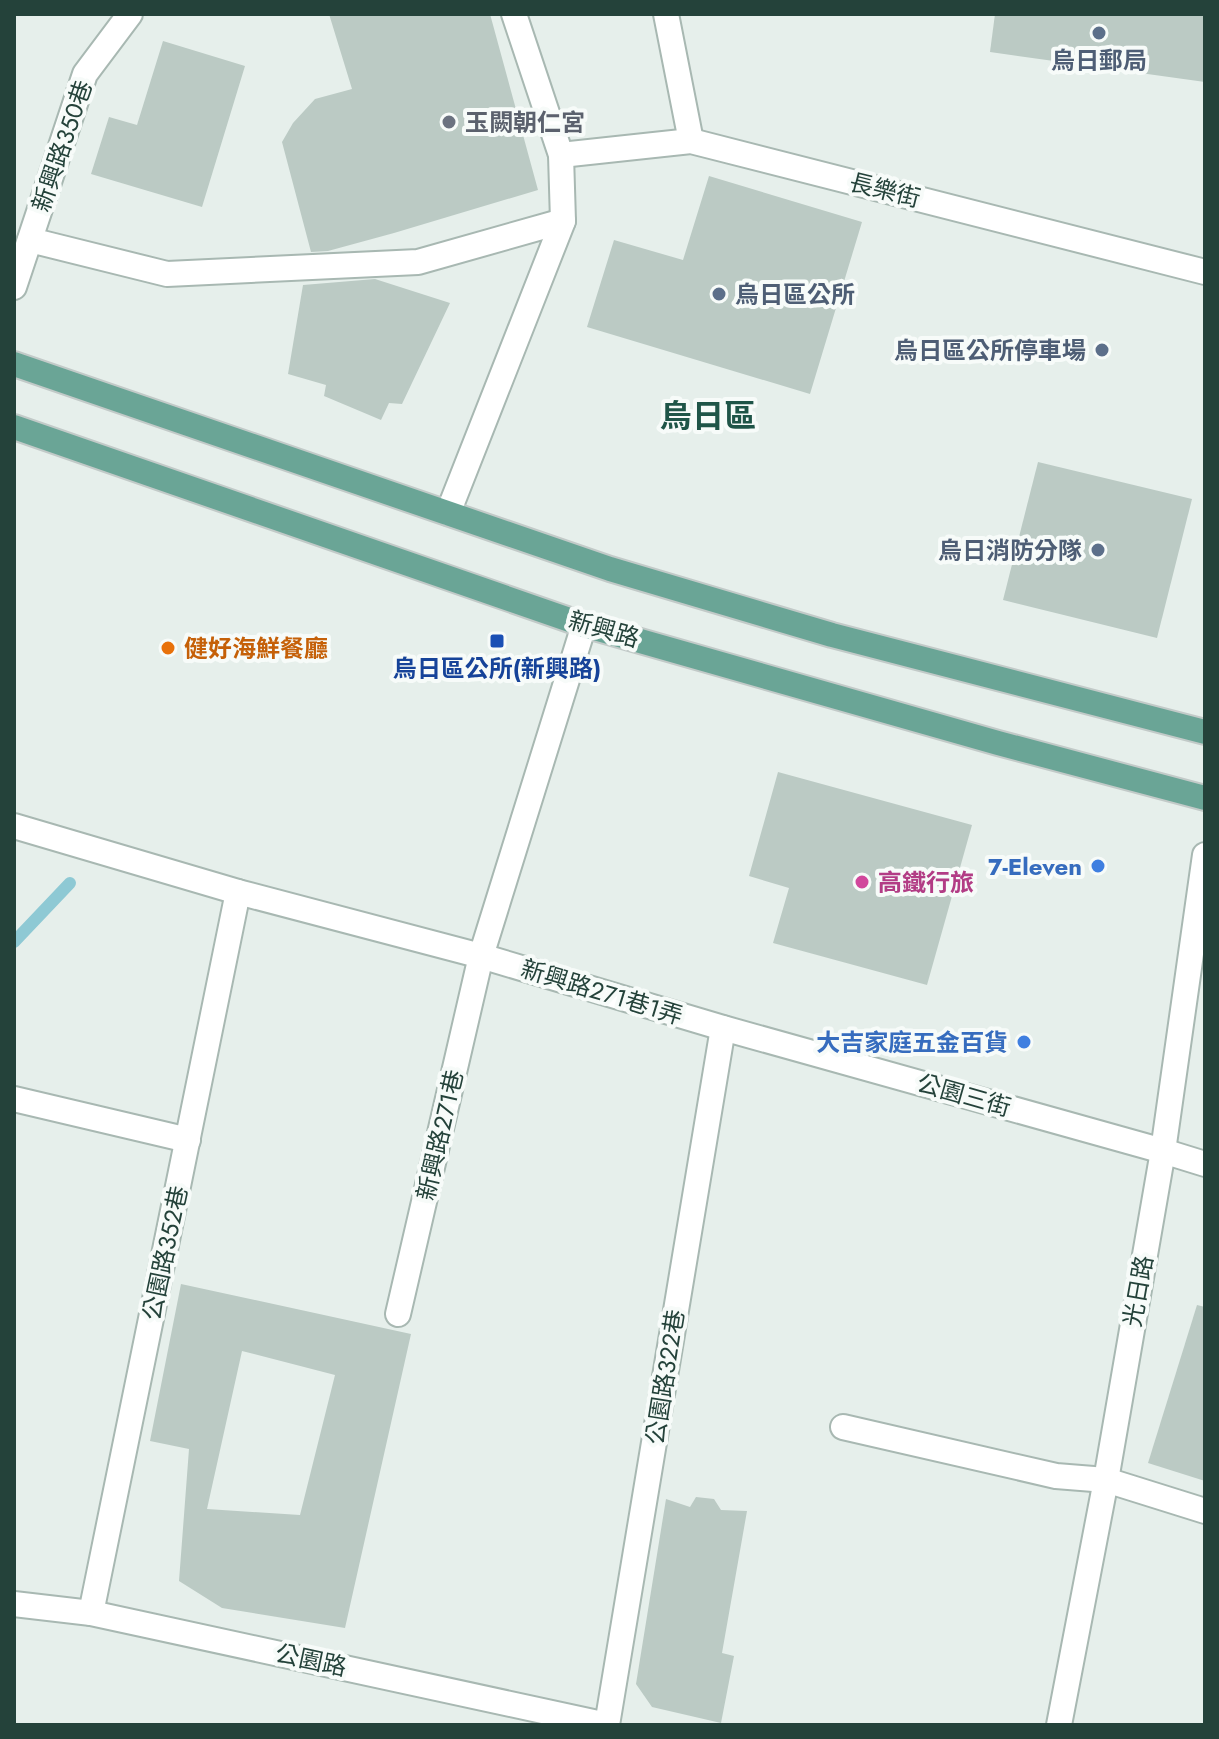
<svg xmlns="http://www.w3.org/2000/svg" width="1219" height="1739" font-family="Jost,'Noto Sans TC',sans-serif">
	<rect width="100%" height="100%" fill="#e6efeb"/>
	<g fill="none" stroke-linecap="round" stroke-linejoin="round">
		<path stroke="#8ec9d4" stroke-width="12" d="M 14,942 L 70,883"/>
	</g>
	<g fill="#bbcac4" fill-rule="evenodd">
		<path d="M 329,14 L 490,14 L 538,190 L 394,233 L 328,251 L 311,252 L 282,142 L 293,123 L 315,99 L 352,89 Z"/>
		<path d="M 995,14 L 1205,14 L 1205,82 L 990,52 Z"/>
		<path d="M 163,41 L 245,66 L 202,207 L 91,174 L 109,117 L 137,125 Z"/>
		<path d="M 709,176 L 862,222 L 810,394 L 587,327 L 614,240 L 683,260 Z"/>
		<path d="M 375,279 L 450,303 L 402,404 L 389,403 L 381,420 L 324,396 L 326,385 L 288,374 L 303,285 Z"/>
		<path d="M 1038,462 L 1192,499 L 1157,638 L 1003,600 Z"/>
		<path d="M 778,772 L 972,825 L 927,985 L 773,943 L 789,888 L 749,876 Z"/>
		<path d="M 181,1284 L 411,1334 L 345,1628 L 222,1608 L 179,1581 L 189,1449 L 150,1441 ZM 242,1351 L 335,1375 L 300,1515 L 207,1509 Z"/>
		<path d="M 1197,1305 L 1205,1307 L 1205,1481 L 1148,1463 Z"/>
		<path d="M 696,1497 L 714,1499 L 721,1510 L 747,1511 L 722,1653 L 734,1656 L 721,1723 L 652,1707 L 636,1684 L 666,1499 L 690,1507 Z"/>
	</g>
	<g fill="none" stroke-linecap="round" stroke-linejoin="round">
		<g stroke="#a8b8b2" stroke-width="28">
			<g id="lane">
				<path d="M 666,14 L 691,141"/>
				<path d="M 30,240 L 167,274 L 418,262 L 563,221"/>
				<path d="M 14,287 L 85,74 L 130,14"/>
				<path d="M 448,513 L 563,221 L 561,155 L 514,14"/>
				<path d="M 14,826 L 238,892 L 481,956 L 723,1028 L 1163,1151"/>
				<path d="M 14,1099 L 188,1140"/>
				<path d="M 398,1314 L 481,956 L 584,625"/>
				<path d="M 843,1427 L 1056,1476 L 1106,1480"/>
				<path d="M 607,1725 L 723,1028"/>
			</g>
		</g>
		<g stroke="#a8b8b2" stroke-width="28">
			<g id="street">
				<path d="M 561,155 L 691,141 L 1205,272"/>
				<path d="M 1163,1151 L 1205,1164"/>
				<path d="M 1106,1480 L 1205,1511"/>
				<path d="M 14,1604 L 91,1613 L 607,1725"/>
				<path d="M 91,1613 L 238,892"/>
				<path d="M 1059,1725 L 1106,1480 L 1163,1151 L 1205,855"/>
			</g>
		</g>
		<g stroke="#c2cac8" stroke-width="28">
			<g id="primary">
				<path d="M 14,364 L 610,569 L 832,635 L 1205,732"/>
				<path d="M 14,427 L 584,625 L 998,743 L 1205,798"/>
			</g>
		</g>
		<use href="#lane" stroke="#fff" stroke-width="24"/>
		<use href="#street" stroke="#fff" stroke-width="24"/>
		<use href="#primary" stroke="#6aa596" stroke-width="24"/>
	</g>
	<g fill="#5c6f8a" stroke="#f7fbf9" stroke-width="3">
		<circle cx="1099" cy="33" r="8"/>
		<circle cx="719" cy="294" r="8"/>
		<circle cx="1102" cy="350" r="8"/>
		<circle cx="1098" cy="550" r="8"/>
	</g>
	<circle fill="#6b7280" stroke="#f7fbf9" stroke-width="3" cx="449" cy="122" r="8"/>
	<rect fill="#1a4fb4" stroke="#f7fbf9" stroke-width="3" x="489" y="633" width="16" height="16" rx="4"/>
	<circle fill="#e8710a" stroke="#f7fbf9" stroke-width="3" cx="168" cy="648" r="8"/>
	<g fill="#3f7fe0" stroke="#f7fbf9" stroke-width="3">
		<circle cx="1098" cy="866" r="8"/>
		<circle cx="1024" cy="1042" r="8"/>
	</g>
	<circle fill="#d1479c" stroke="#f7fbf9" stroke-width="3" cx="862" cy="882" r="8"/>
	<g text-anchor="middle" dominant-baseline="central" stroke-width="8" stroke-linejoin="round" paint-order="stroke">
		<g font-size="24" font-weight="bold" fill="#4e5e75" stroke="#f7fbf9" text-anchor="end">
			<text x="1099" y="60" text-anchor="middle">烏日郵局</text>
			<text x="735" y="294" text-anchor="start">烏日區公所</text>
			<text x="1086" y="350">烏日區公所停車場</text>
			<text x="1082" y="550">烏日消防分隊</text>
		</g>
		<g font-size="24" font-weight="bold" fill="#5b616d" stroke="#f7fbf9" text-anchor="start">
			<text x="465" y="122">玉闕朝仁宮</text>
		</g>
		<g font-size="24" fill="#24423a" stroke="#f7fbf9">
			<text transform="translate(62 146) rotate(-71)">新興路350巷</text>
			<text transform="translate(885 190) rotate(14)">長樂街</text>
			<text transform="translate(604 629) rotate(16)">新興路</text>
			<text transform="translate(602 992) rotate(17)">新興路271巷1弄</text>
			<text transform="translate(964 1095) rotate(16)">公園三街</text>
			<text transform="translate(440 1135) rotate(-77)">新興路271巷</text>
			<text transform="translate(165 1253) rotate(-78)">公園路352巷</text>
			<text transform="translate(1138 1291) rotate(-80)">光日路</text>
			<text transform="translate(665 1377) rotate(-81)">公園路322巷</text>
			<text transform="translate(311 1660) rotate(12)">公園路</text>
		</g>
		<g font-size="24" font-weight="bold" fill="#c56008" stroke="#f7fbf9" text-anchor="start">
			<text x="184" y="648">健好海鮮餐廳</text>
		</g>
		<g font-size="24" font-weight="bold" fill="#164399" stroke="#f7fbf9">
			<text x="497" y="668">烏日區公所(新興路)</text>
		</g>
		<g font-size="24" font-weight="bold" fill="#366cbe" stroke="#f7fbf9" text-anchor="end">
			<text x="1082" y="866">7-Eleven</text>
			<text x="1008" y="1042">大吉家庭五金百貨</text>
		</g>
		<g font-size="24" font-weight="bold" fill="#b23c85" stroke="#f7fbf9" text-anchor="start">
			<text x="878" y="882">高鐵行旅</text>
		</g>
		<g font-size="32" font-weight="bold" fill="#1f5548" stroke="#f7fbf9">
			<text x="708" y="416">烏日區</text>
		</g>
	</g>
	<rect width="1219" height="1739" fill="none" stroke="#24423a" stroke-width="32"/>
</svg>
